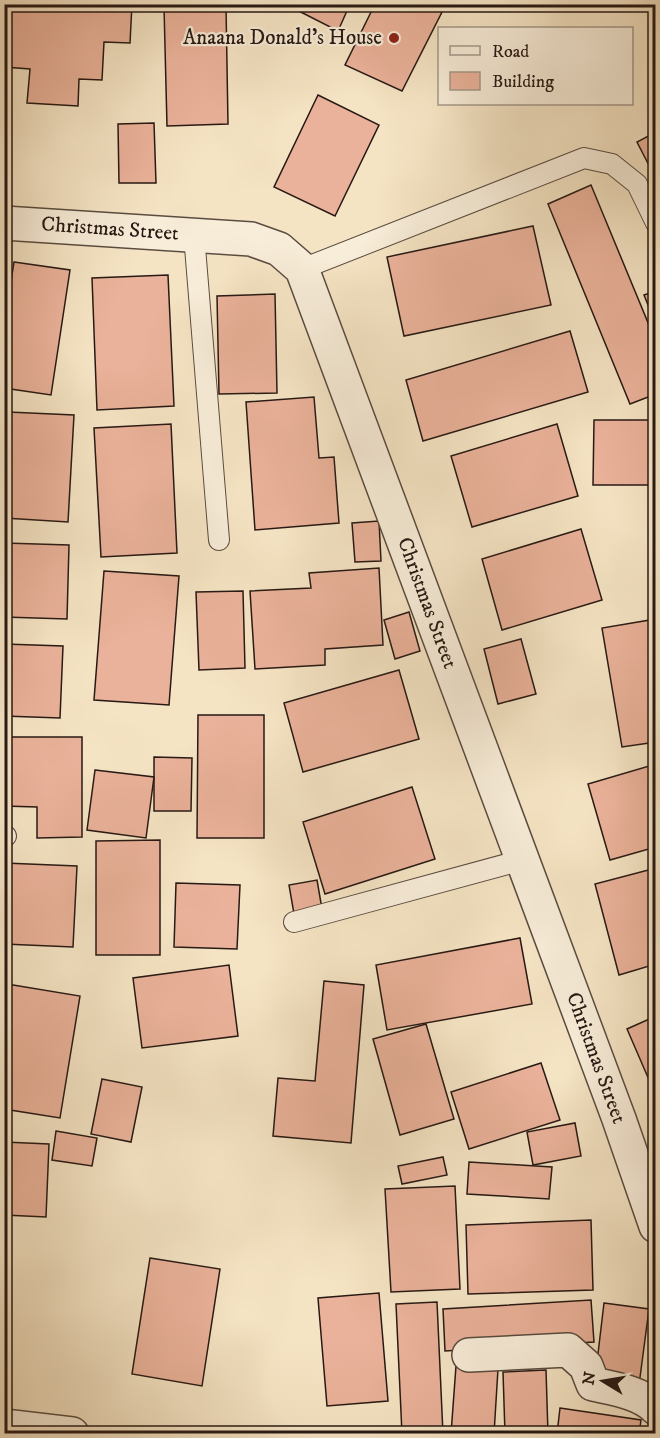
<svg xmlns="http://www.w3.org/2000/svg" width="660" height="1438" font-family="'IM FELL DW Pica',serif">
	<rect width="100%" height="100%" fill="#f5e4c4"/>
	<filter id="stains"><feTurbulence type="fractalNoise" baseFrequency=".00333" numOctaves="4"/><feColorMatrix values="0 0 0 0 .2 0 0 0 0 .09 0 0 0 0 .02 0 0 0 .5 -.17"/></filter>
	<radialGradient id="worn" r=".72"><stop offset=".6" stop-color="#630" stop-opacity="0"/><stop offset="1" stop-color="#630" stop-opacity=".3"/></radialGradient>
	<g fill="#eab29a" stroke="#271914" stroke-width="1.5">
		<path d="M 4,4 L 132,4 L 130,43 L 104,42 L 102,80 L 79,79 L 78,106 L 27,103 L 30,69 L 4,67 Z"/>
		<path d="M 285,4 L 350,4 L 338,31 Z"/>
		<path d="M 375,4 L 427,4 L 442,12 L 402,91 L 345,65 Z"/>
		<path d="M 226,6 L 228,124 L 167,126 L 164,7 Z"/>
		<path d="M 318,95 L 379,125 L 335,216 L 274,187 Z"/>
		<path d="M 154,123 L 156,183 L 119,183 L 118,124 Z"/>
		<path d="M 656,132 L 656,179 L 637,142 Z"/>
		<path d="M 591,185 L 656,342 L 656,394 L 630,404 L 548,204 Z"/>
		<path d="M 533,226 L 551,305 L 404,336 L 387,257 Z"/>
		<path d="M 14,262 L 70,270 L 51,395 L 4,388 L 4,327 Z"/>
		<path d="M 168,275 L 174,406 L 97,410 L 92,278 Z"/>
		<path d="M 656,291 L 656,325 L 644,295 Z"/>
		<path d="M 275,294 L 277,393 L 219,394 L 217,296 Z"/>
		<path d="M 570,331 L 588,392 L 423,441 L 406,380 Z"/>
		<path d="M 314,397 L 319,458 L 334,457 L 339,523 L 255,530 L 246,402 Z"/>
		<path d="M 8,412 L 74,415 L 68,522 L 4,518 L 4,467 Z"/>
		<path d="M 594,420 L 655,420 L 655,485 L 593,485 Z"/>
		<path d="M 171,424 L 177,553 L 101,557 L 94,428 Z"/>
		<path d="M 557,424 L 578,496 L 472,527 L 451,456 Z"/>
		<path d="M 379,521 L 381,561 L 355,562 L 352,523 Z"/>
		<path d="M 581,529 L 602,600 L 502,630 L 482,559 Z"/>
		<path d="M 4,543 L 69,545 L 67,619 L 4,617 Z"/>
		<path d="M 379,568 L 383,645 L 325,649 L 325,665 L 255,669 L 250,591 L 311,588 L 309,573 Z"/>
		<path d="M 104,571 L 179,576 L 169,705 L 94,700 Z"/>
		<path d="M 243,591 L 245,668 L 199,670 L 196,592 Z"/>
		<path d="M 409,612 L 420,651 L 395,659 L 384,620 Z"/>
		<path d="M 656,619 L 656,742 L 622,747 L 602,628 Z"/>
		<path d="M 521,639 L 536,694 L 498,704 L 484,649 Z"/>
		<path d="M 4,644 L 63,646 L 60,718 L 4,716 Z"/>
		<path d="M 399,670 L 419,739 L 303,772 L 284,703 Z"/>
		<path d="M 198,715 L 264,715 L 264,838 L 197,838 Z"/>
		<path d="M 4,737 L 82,737 L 82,837 L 37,838 L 37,807 L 4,806 Z"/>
		<path d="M 154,757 L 192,758 L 191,811 L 154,811 Z"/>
		<path d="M 656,764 L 656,847 L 610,860 L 588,784 Z"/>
		<path d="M 95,770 L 154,777 L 146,838 L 87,830 Z"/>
		<path d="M 412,787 L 435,859 L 325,894 L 303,822 Z"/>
		<path d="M 160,840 L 160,955 L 96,955 L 96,841 Z"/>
		<path d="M 4,863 L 77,866 L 73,947 L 4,944 Z"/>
		<path d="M 656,868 L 656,964 L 619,975 L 595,884 Z"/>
		<path d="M 317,880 L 322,909 L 294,914 L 289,885 Z"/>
		<path d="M 176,883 L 240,885 L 237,949 L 174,947 Z"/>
		<path d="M 520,938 L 532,1004 L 387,1030 L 376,965 Z"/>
		<path d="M 229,965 L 238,1036 L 142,1048 L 133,978 Z"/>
		<path d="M 324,981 L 364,985 L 351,1143 L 273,1136 L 278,1078 L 315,1081 Z"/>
		<path d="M 7,984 L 80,996 L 60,1118 L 4,1109 L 4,997 Z"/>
		<path d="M 656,1016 L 656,1096 L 627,1029 Z"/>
		<path d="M 426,1024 L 454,1119 L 400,1135 L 373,1039 Z"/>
		<path d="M 541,1063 L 560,1120 L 469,1149 L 451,1092 Z"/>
		<path d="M 102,1079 L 142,1087 L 131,1142 L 91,1134 Z"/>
		<path d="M 575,1123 L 581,1156 L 533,1165 L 527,1132 Z"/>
		<path d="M 56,1131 L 97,1138 L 92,1166 L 52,1160 Z"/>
		<path d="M 4,1142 L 49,1144 L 46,1217 L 4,1215 Z"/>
		<path d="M 443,1157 L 447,1175 L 402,1184 L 398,1166 Z"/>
		<path d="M 469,1162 L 552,1167 L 549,1199 L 467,1194 Z"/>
		<path d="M 455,1186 L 460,1289 L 391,1292 L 385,1189 Z"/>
		<path d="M 591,1220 L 593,1290 L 468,1294 L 466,1225 Z"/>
		<path d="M 150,1258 L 220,1269 L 202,1386 L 132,1374 Z"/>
		<path d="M 379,1293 L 388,1401 L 327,1406 L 318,1298 Z"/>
		<path d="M 591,1300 L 594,1342 L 445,1351 L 443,1309 Z"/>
		<path d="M 437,1302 L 443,1434 L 402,1434 L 396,1304 Z"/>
		<path d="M 604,1303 L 649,1309 L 639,1385 L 595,1379 Z"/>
		<path d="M 456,1366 L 498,1369 L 494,1434 L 451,1434 Z"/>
		<path d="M 546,1370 L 548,1434 L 505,1434 L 503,1372 Z"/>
		<path d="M 560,1408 L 641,1420 L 639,1434 L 557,1434 Z"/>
	</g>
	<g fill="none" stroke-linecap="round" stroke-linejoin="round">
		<g stroke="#5a4c40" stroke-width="22">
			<g id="lane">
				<path d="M 194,235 L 219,540"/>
				<path d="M 302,269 L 584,158 L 612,164 L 637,184 L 656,223"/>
				<path d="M 4,836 L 6,836"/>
				<path d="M 294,922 L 522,860"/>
			</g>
		</g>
		<g stroke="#5a4c40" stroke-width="36">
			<g id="street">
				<path d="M 4,223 L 251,239 L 279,249 L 302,269 L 619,1119 L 656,1226"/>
				<path d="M 469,1355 L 568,1350 L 586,1366 L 593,1384 C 614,1389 640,1392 656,1408"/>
				<path d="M 4,1426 L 72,1434"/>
			</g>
		</g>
		<use href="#lane" stroke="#f8edd9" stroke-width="20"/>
		<use href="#street" stroke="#f8edd9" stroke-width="33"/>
	</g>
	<circle fill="#8f2418" stroke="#f8edd9" stroke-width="2" cx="394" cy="38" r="6"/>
	<g text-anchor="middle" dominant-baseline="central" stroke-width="4.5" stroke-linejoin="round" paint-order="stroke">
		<g font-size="21" fill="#271914" stroke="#f8edd9" text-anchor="end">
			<text x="382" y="38">Anaana Donald's House</text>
		</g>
		<g font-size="21" fill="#271914" stroke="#f8edd9">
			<text transform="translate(110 229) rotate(4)">Christmas Street</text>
			<text transform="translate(427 603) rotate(70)">Christmas Street</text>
			<text transform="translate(596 1058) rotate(70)">Christmas Street</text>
		</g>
	</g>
	<rect width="660" height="1438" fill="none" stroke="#f5e4c4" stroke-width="24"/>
	<rect x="6" y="6" width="648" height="1426" fill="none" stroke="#271914" stroke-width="3"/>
	<rect x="12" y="12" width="636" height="1414" fill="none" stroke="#271914" stroke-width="1.5"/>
	<rect x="438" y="27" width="195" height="78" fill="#f8edd9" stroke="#a4988a" stroke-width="1.5"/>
	<rect x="450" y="46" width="30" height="9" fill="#f8edd9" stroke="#a4988a" stroke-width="1.5"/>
	<text x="492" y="57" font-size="18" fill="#271914">Road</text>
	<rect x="450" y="72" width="30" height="18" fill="#eab29a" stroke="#a4988a" stroke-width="1.5"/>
	<text x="492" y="87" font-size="18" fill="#271914">Building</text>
	<g transform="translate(603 1381) rotate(281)" stroke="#f8edd9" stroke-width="4.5" paint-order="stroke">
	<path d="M0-4.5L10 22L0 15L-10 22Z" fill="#271914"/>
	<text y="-9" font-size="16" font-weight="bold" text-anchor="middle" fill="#271914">N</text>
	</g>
	<rect width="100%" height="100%" filter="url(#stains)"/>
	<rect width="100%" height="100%" fill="url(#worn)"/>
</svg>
